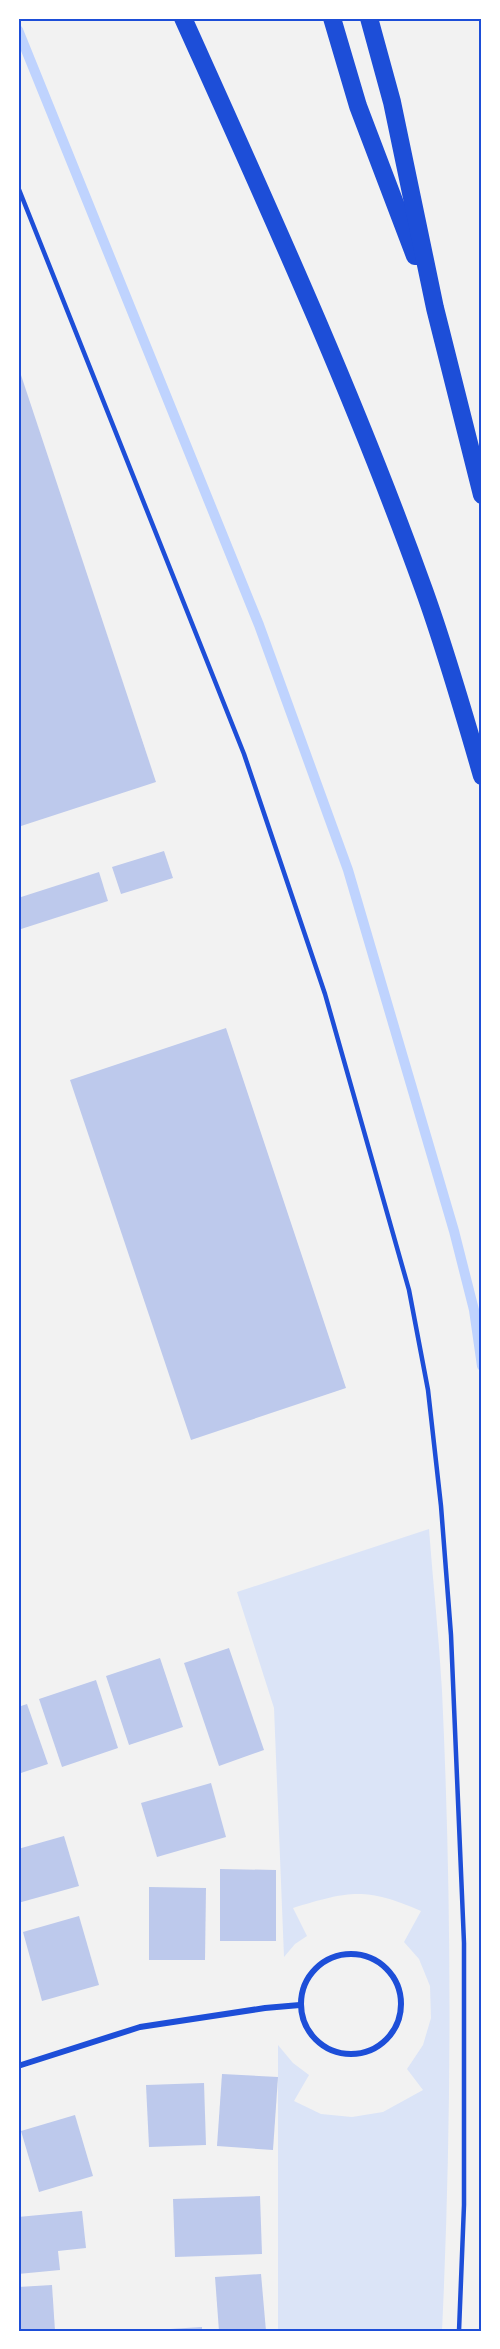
<svg xmlns="http://www.w3.org/2000/svg" width="500" height="2349" font-family="'Sofia Sans Condensed',sans-serif">
	<rect width="100%" height="100%" fill="#f2f2f2"/>
	<path fill="#dbe4f7" d="M 429,1529 C 433,1583 439,1637 442,1691 C 452,1904 452,2118 442,2331 L 278,2331 L 278,2045 L 293,2063 L 309,2075 L 294,2101 L 321,2114 L 352,2117 L 383,2112 L 423,2090 L 407,2069 L 423,2045 L 431,2018 L 430,1986 L 419,1959 L 404,1942 L 421,1911 C 365,1887 350,1891 293,1908 L 307,1936 L 295,1944 L 284,1957 L 274,1708 L 237,1592 Z"/>
	<g fill="none" stroke-linecap="round" stroke-linejoin="round">
		<path stroke="#bfd3fe" stroke-width="10" d="M 18,30 L 259,625 L 348,870 L 454,1231 L 474,1310 L 482,1366"/>
	</g>
	<g fill="#bdc9ec">
		<path d="M 18,366 L 156,782 L 18,827 Z"/>
		<path d="M 164,851 L 173,878 L 121,894 L 112,867 Z"/>
		<path d="M 99,872 L 108,901 L 18,930 L 18,898 Z"/>
		<path d="M 226,1028 L 346,1388 L 191,1440 L 70,1080 Z"/>
		<path d="M 229,1648 L 264,1750 L 219,1766 L 184,1663 Z"/>
		<path d="M 160,1658 L 183,1727 L 129,1745 L 106,1676 Z"/>
		<path d="M 96,1680 L 118,1748 L 62,1767 L 39,1699 Z"/>
		<path d="M 27,1704 L 48,1764 L 18,1774 L 18,1707 Z"/>
		<path d="M 211,1783 L 226,1837 L 157,1857 L 141,1803 Z"/>
		<path d="M 64,1836 L 79,1886 L 18,1903 L 18,1849 Z"/>
		<path d="M 220,1869 L 276,1870 L 276,1941 L 220,1941 Z"/>
		<path d="M 149,1887 L 206,1888 L 205,1960 L 149,1960 Z"/>
		<path d="M 79,1916 L 99,1985 L 42,2001 L 23,1932 Z"/>
		<path d="M 222,2074 L 278,2077 L 273,2150 L 217,2146 Z"/>
		<path d="M 204,2083 L 206,2145 L 149,2147 L 146,2085 Z"/>
		<path d="M 75,2115 L 93,2176 L 39,2192 L 21,2131 Z"/>
		<path d="M 260,2196 L 262,2254 L 175,2257 L 173,2199 Z"/>
		<path d="M 82,2211 L 86,2248 L 58,2251 L 60,2270 L 18,2274 L 18,2217 Z"/>
		<path d="M 261,2274 L 266,2331 L 219,2331 L 215,2277 Z"/>
		<path d="M 52,2285 L 55,2331 L 18,2331 L 18,2287 Z"/>
		<path d="M 202,2327 L 202,2331 L 170,2331 L 170,2329 Z"/>
	</g>
	<g fill="none" stroke-linecap="round" stroke-linejoin="round">
		<path stroke="#1d4ed8" stroke-width="4.5" d="M 18,187 L 244,754 L 325,994 L 409,1290 L 428,1390 L 441,1506 L 451,1635 L 464,1943 L 464,2205 L 459,2331"/>
		<g stroke="#1d4ed8" stroke-width="6">
			<circle cx="351" cy="2004" r="50"/>
			<path d="M 18,2066 L 140,2027 L 265,2008 L 300,2005"/>
		</g>
		<g stroke="#1d4ed8" stroke-width="18">
			<path d="M 183,18 C 268,207 354,395 424,590 C 446,651 464,714 482,776"/>
			<path d="M 332,18 L 358,106 L 415,256"/>
			<path d="M 369,18 L 392,102 L 435,308 L 482,495"/>
		</g>
	</g>
	<rect width="500" height="2349" fill="none" stroke="#ffffff" stroke-width="39"/>
	<rect x="20" y="20" width="460" height="2310" fill="none" stroke="#1d4ed8" stroke-width="2"/>
</svg>
